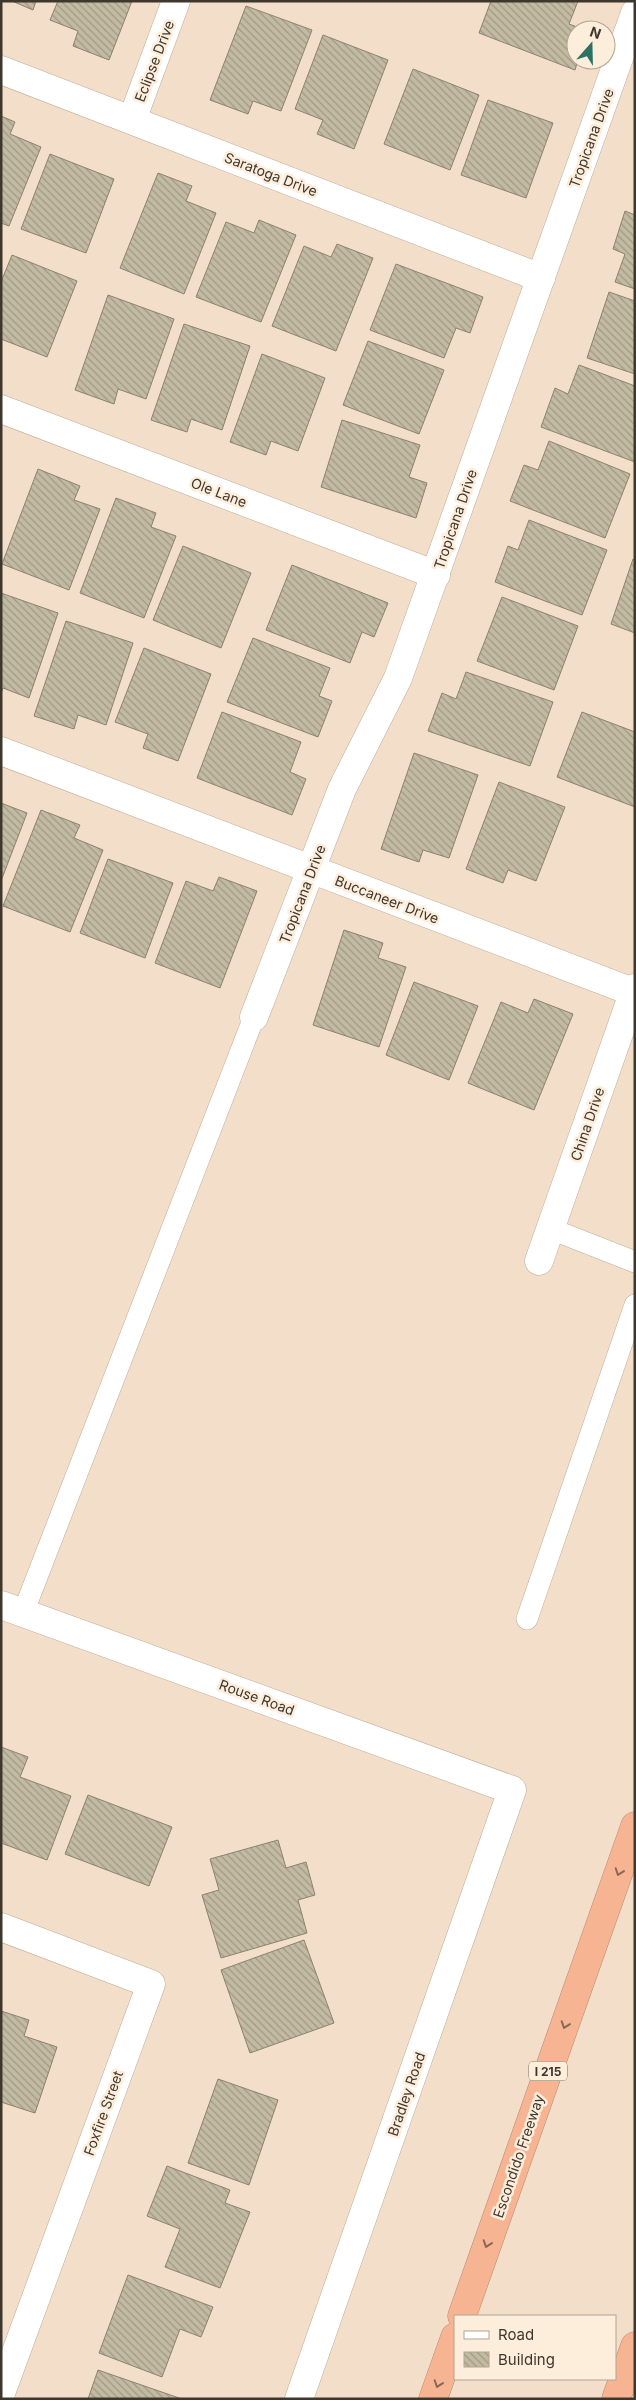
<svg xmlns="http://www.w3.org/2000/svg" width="636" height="2400" font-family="Inter,sans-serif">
	<defs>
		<pattern id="building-back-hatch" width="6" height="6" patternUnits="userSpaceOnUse" patternTransform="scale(1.25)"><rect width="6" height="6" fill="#c3bba1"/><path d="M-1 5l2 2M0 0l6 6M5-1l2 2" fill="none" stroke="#a09984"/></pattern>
	</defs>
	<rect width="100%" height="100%" fill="#f3dfc9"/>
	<g fill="url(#building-back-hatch)" stroke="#8a826a">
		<path d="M 12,1 L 36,1 L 33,10 Z"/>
		<path d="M 58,1 L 132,1 L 109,60 L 73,46 L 78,31 L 50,20 Z"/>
		<path d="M 491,1 L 578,1 L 569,24 L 585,30 L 576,30 L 576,60 L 578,60 L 575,70 L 479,33 Z"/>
		<path d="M 246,6 L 312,30 L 281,111 L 253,101 L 248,114 L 210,100 Z"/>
		<path d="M 323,35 L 388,60 L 354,149 L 317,134 L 323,120 L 295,109 Z"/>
		<path d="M 413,69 L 479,95 L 450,170 L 384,144 Z"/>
		<path d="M 488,100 L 553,123 L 526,198 L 461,175 Z"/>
		<path d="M 1,116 L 15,122 L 10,134 L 41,147 L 9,226 L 1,223 Z"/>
		<path d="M 50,154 L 114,179 L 86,253 L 21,229 Z"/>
		<path d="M 158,173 L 192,186 L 186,201 L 216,213 L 184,294 L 120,268 Z"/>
		<path d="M 625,211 L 635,215 L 635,289 L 615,282 L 625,254 L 613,249 Z"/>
		<path d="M 259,220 L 296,235 L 261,322 L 196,297 L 226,222 L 254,233 Z"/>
		<path d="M 337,244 L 373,258 L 336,351 L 272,326 L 304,246 L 331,257 Z"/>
		<path d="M 12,255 L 77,281 L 47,357 L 1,339 L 1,282 Z"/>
		<path d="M 396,264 L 483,297 L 470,333 L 456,328 L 444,358 L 370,330 Z"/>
		<path d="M 609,292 L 635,301 L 635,374 L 587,358 Z"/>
		<path d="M 108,295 L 174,319 L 146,399 L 118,389 L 114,404 L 75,390 Z"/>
		<path d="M 184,324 L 250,346 L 222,430 L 191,419 L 187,432 L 151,420 Z"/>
		<path d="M 368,341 L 444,370 L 419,434 L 343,405 Z"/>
		<path d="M 262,354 L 325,378 L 298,451 L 271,441 L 266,455 L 230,442 Z"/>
		<path d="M 579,365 L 635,386 L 635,462 L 541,427 L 555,388 L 568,394 Z"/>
		<path d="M 342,420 L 420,445 L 409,477 L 427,483 L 416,518 L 321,487 Z"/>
		<path d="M 549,441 L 630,474 L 605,538 L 510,501 L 524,465 L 538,470 Z"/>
		<path d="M 38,469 L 80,486 L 74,500 L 100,509 L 69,590 L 2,564 Z"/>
		<path d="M 116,498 L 156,513 L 151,527 L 176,536 L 144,618 L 80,593 Z"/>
		<path d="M 529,520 L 607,550 L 582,615 L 495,582 L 508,546 L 518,550 Z"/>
		<path d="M 183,546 L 251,573 L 221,648 L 153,620 Z"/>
		<path d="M 633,559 L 635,560 L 635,633 L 611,624 Z"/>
		<path d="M 292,565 L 388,603 L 374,637 L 362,632 L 350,663 L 266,630 Z"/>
		<path d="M 1,593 L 58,613 L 29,698 L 3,688 L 1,693 Z"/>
		<path d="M 502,597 L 578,626 L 554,690 L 477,661 Z"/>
		<path d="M 66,621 L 133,643 L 106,725 L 78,715 L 74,729 L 34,716 Z"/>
		<path d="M 253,638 L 330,668 L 319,696 L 332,701 L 318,737 L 227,702 Z"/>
		<path d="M 144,648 L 211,674 L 178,761 L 143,748 L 148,734 L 115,722 Z"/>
		<path d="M 466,672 L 553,702 L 530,766 L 428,731 L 442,693 L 456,699 Z"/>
		<path d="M 222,712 L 301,742 L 290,772 L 306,779 L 292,815 L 197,778 Z"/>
		<path d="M 582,712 L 635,732 L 635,807 L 557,777 Z"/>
		<path d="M 414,753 L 478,775 L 449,858 L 423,850 L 419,862 L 381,849 Z"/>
		<path d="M 499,782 L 565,807 L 536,881 L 508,870 L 503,883 L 466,869 Z"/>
		<path d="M 1,803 L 27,813 L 1,881 Z"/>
		<path d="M 41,810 L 80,825 L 74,838 L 103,850 L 70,932 L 3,906 Z"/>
		<path d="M 108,859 L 173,883 L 145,958 L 80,933 Z"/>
		<path d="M 219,877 L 257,891 L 220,988 L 155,963 L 186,881 L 213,891 Z"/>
		<path d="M 344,930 L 383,943 L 378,958 L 406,967 L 379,1047 L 313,1025 Z"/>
		<path d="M 414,982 L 478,1006 L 449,1080 L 386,1055 Z"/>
		<path d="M 534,999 L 573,1014 L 534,1110 L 468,1083 L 501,1002 L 528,1013 Z"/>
		<path d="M 1,1747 L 28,1757 L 20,1777 L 71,1796 L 47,1860 L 1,1843 Z"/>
		<path d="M 88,1795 L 172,1827 L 149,1886 L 65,1854 Z"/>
		<path d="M 278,1840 L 286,1868 L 306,1862 L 315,1895 L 298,1900 L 307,1933 L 221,1958 L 202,1895 L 219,1890 L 210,1859 Z"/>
		<path d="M 304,1940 L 334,2023 L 250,2053 L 221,1970 Z"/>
		<path d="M 1,2011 L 29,2020 L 24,2036 L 57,2047 L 35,2113 L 1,2102 Z"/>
		<path d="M 218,2079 L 278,2100 L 249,2185 L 188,2163 Z"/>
		<path d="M 167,2166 L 230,2190 L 225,2203 L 250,2212 L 220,2288 L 165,2267 L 180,2229 L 147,2216 Z"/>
		<path d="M 128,2275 L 213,2307 L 201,2337 L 180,2329 L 162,2377 L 99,2353 Z"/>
		<path d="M 98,2370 L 182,2399 L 88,2399 Z"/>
	</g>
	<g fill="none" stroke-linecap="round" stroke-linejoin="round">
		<g stroke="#bfac97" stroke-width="22">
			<g id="service">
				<path d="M 551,1229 L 635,1262"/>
				<path d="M 23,1613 L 254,1017"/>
				<path d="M 527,1619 L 635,1305"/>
			</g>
		</g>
		<g stroke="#bfac97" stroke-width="29">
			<g id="minor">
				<path d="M 1,70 L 541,278"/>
				<path d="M 132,120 L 176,1"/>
				<path d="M 1,409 L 436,575"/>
				<path d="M 1,751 L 633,992"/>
				<path d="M 254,1017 L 342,789 L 398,678 L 635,13"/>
				<path d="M 539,1261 L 635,988"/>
				<path d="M 1,1927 L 151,1984 L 1,2393"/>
			</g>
		</g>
		<g stroke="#bfac97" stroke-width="29">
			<path id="tertiary" d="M 1,1605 L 512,1790 L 299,2399"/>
		</g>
		<g stroke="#b6886f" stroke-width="29">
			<g id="motorway">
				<path d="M 462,2316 L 635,1826"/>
				<path d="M 433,2399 L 455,2337"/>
				<path d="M 616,2399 L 635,2346"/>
			</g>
		</g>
		<use href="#service" stroke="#fff" stroke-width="21"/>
		<use href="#minor" stroke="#fff" stroke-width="28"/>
		<use href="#tertiary" stroke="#fff" stroke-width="28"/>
		<use href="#motorway" stroke="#f7b492" stroke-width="28"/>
	</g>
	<defs><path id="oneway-chevron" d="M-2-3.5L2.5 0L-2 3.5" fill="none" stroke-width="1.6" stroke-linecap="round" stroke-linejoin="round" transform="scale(1.25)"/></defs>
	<g stroke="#886956">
		<use href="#oneway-chevron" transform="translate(619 1872) rotate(109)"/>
		<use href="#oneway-chevron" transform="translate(565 2025) rotate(109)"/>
		<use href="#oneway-chevron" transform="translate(487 2244) rotate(109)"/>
		<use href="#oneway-chevron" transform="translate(438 2384) rotate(109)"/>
	</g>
	<g text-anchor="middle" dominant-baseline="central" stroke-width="5" stroke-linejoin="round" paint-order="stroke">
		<rect fill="#fdeddb" stroke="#776e62" stroke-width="1" x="529" y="2061.5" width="38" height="19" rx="4"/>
		<g font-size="12" font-weight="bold" fill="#3e372e">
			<text x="548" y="2071">I 215</text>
		</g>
		<g font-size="14" fill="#3e372e" stroke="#fdeddb">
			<text transform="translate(154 61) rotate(-69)">Eclipse Drive</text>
			<text transform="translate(591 138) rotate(-70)">Tropicana Drive</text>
			<text transform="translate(271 174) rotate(21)">Saratoga Drive</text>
			<text transform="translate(219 492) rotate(21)">Ole Lane</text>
			<text transform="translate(455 519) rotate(-71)">Tropicana Drive</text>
			<text transform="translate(302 894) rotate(-69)">Tropicana Drive</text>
			<text transform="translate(387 899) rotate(21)">Buccaneer Drive</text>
			<text transform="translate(587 1124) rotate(-71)">China Drive</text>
			<text transform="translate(257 1697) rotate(20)">Rouse Road</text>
			<text transform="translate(406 2094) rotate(-71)">Bradley Road</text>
			<text transform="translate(103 2113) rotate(-70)">Foxfire Street</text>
			<text transform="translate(518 2156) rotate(-71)">Escondido Freeway</text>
		</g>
	</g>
	<rect width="636" height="2400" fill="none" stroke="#3e372e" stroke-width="5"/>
	<rect x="454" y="2315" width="162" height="65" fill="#fdeddb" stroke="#b1a496"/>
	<rect x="464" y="2331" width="25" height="8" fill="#ffffff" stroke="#b1a496"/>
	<text x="498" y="2340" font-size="15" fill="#3e372e">Road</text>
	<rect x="464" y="2352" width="25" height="15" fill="url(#building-back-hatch)" stroke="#b1a496"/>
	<text x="498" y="2365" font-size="15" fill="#3e372e">Building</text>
	<g transform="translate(591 45) rotate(20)"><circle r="24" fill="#fdeddb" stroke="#b1a496"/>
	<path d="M0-4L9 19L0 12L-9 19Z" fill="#2d7164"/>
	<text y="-8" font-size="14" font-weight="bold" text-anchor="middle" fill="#3e372e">N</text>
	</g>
</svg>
